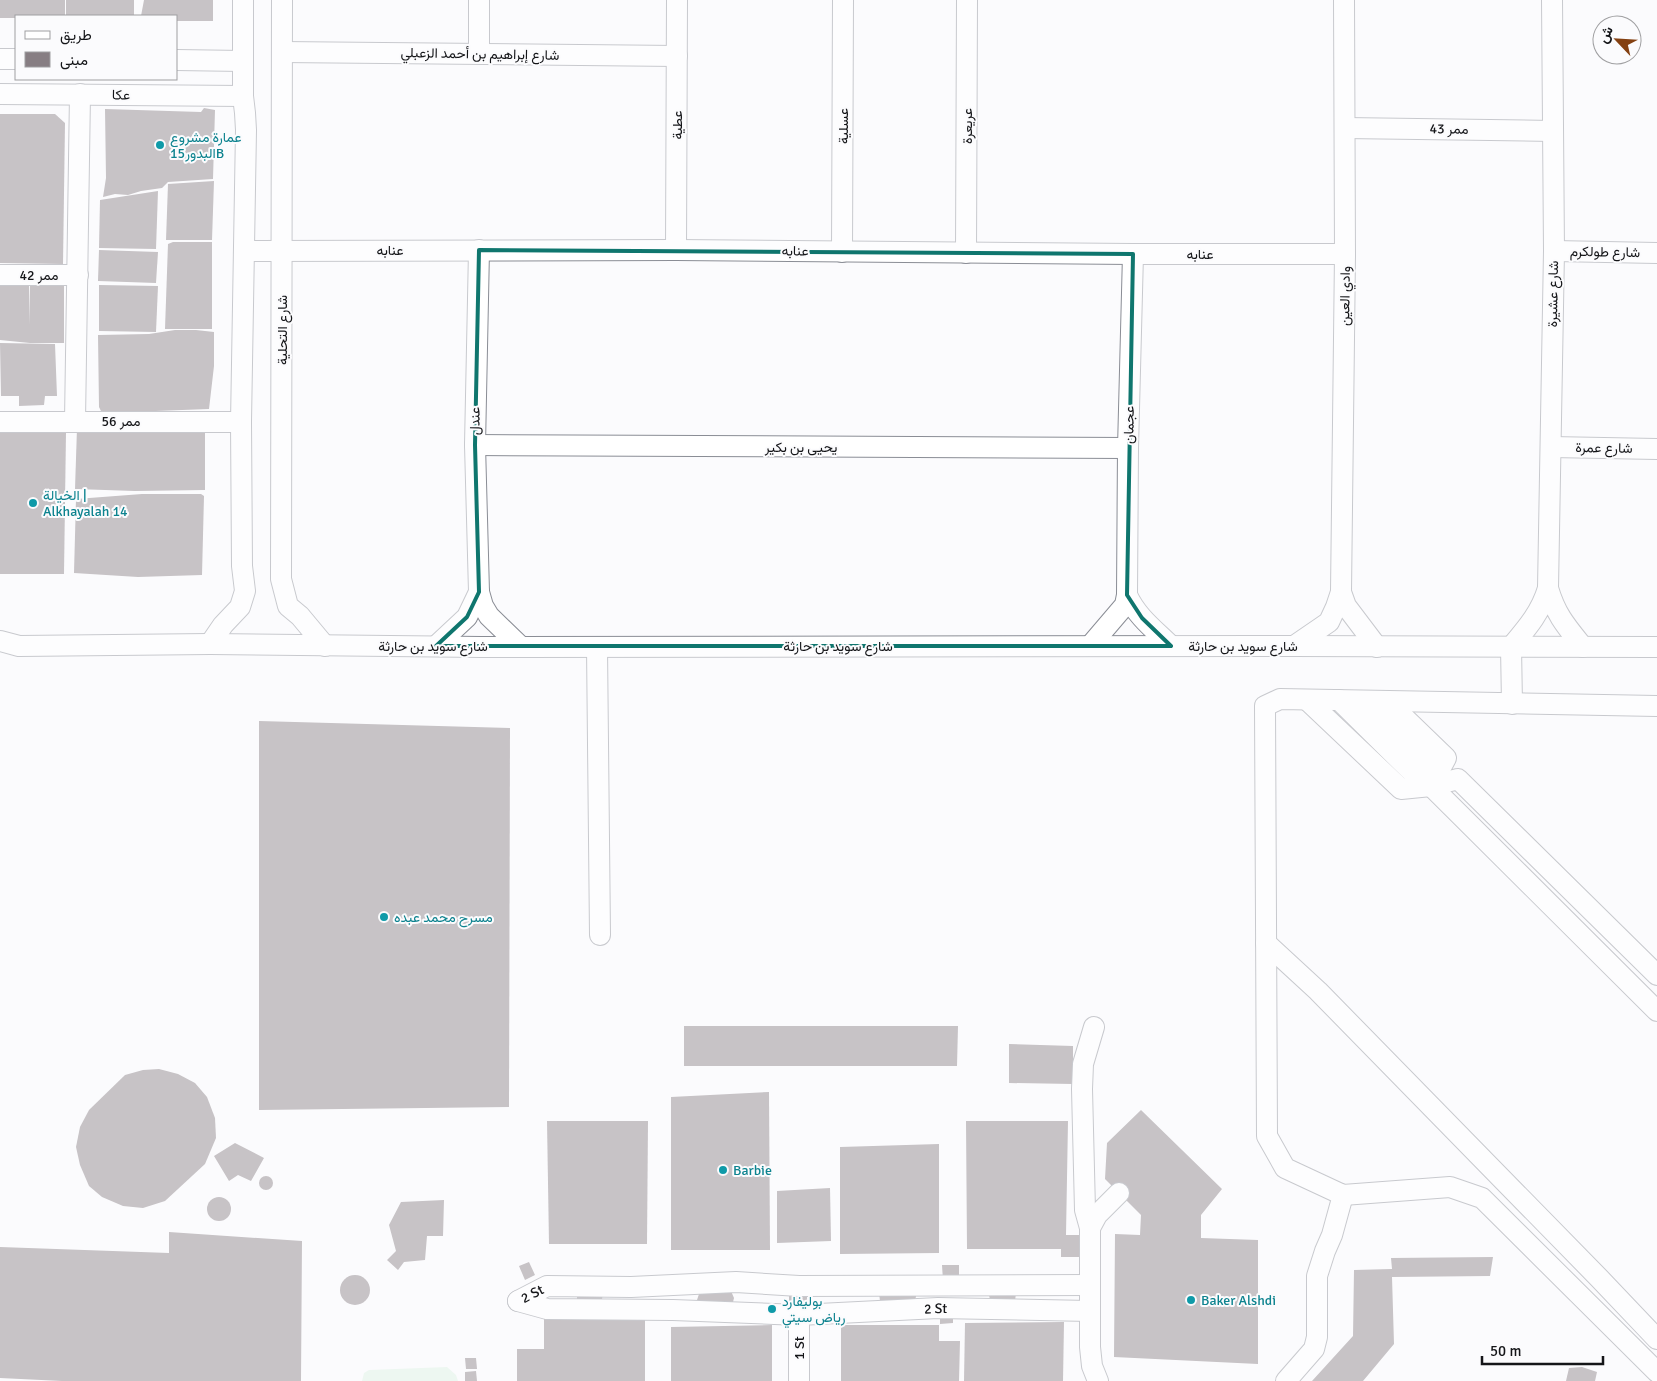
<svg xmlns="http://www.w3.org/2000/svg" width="1657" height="1381" font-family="Signika,Vazirmatn,sans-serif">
	<rect width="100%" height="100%" fill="#fbfbfd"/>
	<path fill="#dcf1e3" d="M 447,1367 L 456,1375 L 458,1381 L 362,1381 L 364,1373 L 369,1370 Z"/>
	<g fill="#877e83">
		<path d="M 0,0 L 65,0 L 65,16 L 16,16 L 16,18 L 0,18 Z"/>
		<rect x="66" y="0" width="68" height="16"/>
		<path d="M 144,0 L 213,0 L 213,21 L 176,21 L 176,16 L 141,16 Z"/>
		<path d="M 204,108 L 215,110 L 213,179 L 168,182 L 162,188 L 141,191 L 128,195 L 115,194 L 103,197 L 106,178 L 105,109 L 201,112 Z"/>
		<path d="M 0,114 L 55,114 L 65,123 L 63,264 L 0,263 Z"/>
		<path d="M 214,181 L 212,240 L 166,240 L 168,184 Z"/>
		<path d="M 158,191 L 156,249 L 99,248 L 100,200 Z"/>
		<path d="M 173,242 L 212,242 L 212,329 L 165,329 L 168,244 Z"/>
		<path d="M 99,250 L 158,252 L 156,283 L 98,281 Z"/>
		<path d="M 29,283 L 30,325 L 30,284 L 64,284 L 64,343 L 30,343 L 0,340 L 0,285 Z"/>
		<path d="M 99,285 L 158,286 L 156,332 L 99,331 Z"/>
		<path d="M 175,330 L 196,330 L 214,332 L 214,366 L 209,409 L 102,413 L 99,407 L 98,335 L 149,334 Z"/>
		<path d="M 0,343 L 55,344 L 57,396 L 45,396 L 44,405 L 19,406 L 19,396 L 1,396 Z"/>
		<path d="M 205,426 L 205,490 L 135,491 L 75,489 L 77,428 Z"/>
		<path d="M 0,427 L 66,432 L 64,574 L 0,574 Z"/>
		<path d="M 142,494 L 201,494 L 204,496 L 202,575 L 138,577 L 74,573 L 76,499 Z"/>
		<path d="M 259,721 L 510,728 L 509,1107 L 259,1110 Z"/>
		<path d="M 684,1026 L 958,1026 L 957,1066 L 684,1066 Z"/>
		<path d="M 1009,1044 L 1073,1046 L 1073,1084 L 1009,1083 Z"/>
		<path d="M 159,1069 L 178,1074 L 195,1083 L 207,1097 L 215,1118 L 216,1138 L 205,1164 L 165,1201 L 143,1208 L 123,1206 L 102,1197 L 89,1186 L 80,1165 L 76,1147 L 80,1127 L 89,1110 L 125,1075 L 143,1070 Z"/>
		<path d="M 769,1092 L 770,1250 L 671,1250 L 671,1097 Z"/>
		<path d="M 1141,1110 L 1222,1189 L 1201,1215 L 1201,1238 L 1258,1240 L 1258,1364 L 1114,1357 L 1115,1234 L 1140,1235 L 1141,1215 L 1105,1179 L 1107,1143 Z"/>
		<path d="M 547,1121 L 648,1121 L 647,1244 L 549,1244 Z"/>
		<path d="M 966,1121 L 1068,1121 L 1066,1235 L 1081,1235 L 1081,1257 L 1061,1257 L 1061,1249 L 967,1249 Z"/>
		<path d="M 235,1143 L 264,1158 L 251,1181 L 238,1175 L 229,1181 L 214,1156 Z"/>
		<path d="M 939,1144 L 939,1253 L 840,1254 L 840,1147 Z"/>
		<circle cx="266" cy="1183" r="7"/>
		<path d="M 830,1188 L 831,1241 L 777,1243 L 777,1191 Z"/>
		<circle cx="219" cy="1209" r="12"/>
		<path d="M 444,1200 L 443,1236 L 427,1236 L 425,1260 L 404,1262 L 398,1270 L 387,1260 L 396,1251 L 389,1225 L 401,1202 Z"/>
		<path d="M 169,1232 L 302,1241 L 301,1381 L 62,1381 L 0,1378 L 0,1247 L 169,1253 Z"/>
		<path d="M 1493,1257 L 1490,1276 L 1392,1277 L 1394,1344 L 1363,1381 L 1312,1381 L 1353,1336 L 1354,1270 L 1392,1269 L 1391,1258 Z"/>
		<path d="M 529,1262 L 535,1275 L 525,1280 L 519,1266 Z"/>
		<path d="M 942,1265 L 959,1265 L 959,1280 L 943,1280 Z"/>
		<circle cx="355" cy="1290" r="15"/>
		<path d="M 731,1291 L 734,1298 L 733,1302 L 701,1304 L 697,1300 L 699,1294 Z"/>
		<path d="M 807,1291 L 807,1305 L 789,1306 L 789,1292 Z"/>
		<path d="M 879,1293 L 916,1293 L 916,1297 L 914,1301 L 883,1304 L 880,1301 Z"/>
		<path d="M 1016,1293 L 1015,1301 L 990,1300 L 989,1295 Z"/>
		<path d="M 603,1294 L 602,1299 L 600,1303 L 577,1300 L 577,1296 Z"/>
		<path d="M 940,1310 L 953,1310 L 953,1323 L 940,1324 Z"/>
		<path d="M 645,1317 L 645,1381 L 517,1381 L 517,1349 L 544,1349 L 544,1318 Z"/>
		<path d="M 1064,1322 L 1063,1381 L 964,1381 L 965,1323 Z"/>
		<path d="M 772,1325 L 772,1381 L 671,1381 L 671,1327 Z"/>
		<path d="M 841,1325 L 939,1325 L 939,1341 L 960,1341 L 959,1381 L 841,1381 Z"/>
		<path d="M 465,1358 L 476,1358 L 477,1369 L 466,1369 Z"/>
		<path d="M 1582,1367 L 1597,1372 L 1595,1381 L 1566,1381 L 1569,1368 Z"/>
		<path d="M 476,1371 L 477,1381 L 465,1381 L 465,1372 Z"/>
	</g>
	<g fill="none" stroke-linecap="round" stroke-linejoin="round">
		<g stroke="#8a8d95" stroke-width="22">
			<g id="minor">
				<path d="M 282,0 L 281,579 L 288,606 L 300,616 L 325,646"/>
				<path d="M 479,0 L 479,53"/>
				<path d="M 282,52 L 677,56"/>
				<path d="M 0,59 L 16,59"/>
				<path d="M 176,60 L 243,61"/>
				<path d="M 0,94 L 243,96"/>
				<path d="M 1345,128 L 1553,131"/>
				<path d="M 676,250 L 677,0"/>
				<path d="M 245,251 L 676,250 L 1133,254 L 1345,254"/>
				<path d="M 1554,251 L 1657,253"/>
				<path d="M 842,252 L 843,0"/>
				<path d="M 966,253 L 967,0"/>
				<path d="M 0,275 L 78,275"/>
				<path d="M 75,421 L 80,94"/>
				<path d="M 0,422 L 241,422"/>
				<path d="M 475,445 L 1128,448"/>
				<path d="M 1551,447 L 1657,449"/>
				<path d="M 1548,588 L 1554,251 L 1552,0"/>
				<path d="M 479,592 L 475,445 L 479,250"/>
				<path d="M 1341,592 L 1346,606 L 1377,647"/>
				<path d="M 1127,595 L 1128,448 L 1133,254"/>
				<path d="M 0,641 L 19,646 L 210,644 L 481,647 L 1294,646 L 1657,647"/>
				<path d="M 210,644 L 223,625 L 240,607 L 245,591 L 242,566 L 241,422 L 246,130 L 245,113 L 243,96 L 243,0"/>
				<path d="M 436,646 L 467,617 L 479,592 L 483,606 L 489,616 L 520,646"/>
				<path d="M 1090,646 L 1125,605 L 1127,595 C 1137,617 1155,630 1171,646"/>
				<path d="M 1294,646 L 1329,622 L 1336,607 L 1341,592 L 1345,254 L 1344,0"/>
				<path d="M 597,647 L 600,935"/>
				<path d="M 1307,700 L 1401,789 L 1431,786 L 1458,779 L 1657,975"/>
				<path d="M 1339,700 L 1418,778 L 1431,786 L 1657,1011"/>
				<path d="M 1363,701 L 1428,766 L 1431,786"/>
				<path d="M 1387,701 L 1446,758 L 1431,786"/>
				<path d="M 1512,704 L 1511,647 C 1527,628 1541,612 1548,588 C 1556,615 1566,626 1583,647"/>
				<path d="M 1657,706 L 1280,699 L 1265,706 L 1267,1136 L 1285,1168 L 1343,1195 L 1450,1187 L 1482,1198 L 1657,1372"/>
				<path d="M 1266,943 L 1318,991 L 1599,1278 L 1657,1339"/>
				<path d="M 1090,1228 L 1085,1210 L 1082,1089 L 1083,1064 L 1094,1027"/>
				<path id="s1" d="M 518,1301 L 547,1286 L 631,1287 L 736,1282 L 799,1286 L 1090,1285"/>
				<path id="s2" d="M 518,1301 L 547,1309 L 673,1310 L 799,1315 L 938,1308 L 1090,1311"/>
				<path d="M 799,1315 L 799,1381"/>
				<path d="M 1098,1381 L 1092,1366 L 1090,1347 L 1090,1228 L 1097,1215 L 1119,1193"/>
				<path d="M 1286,1381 L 1314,1349 L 1317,1337 L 1317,1276 L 1325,1251 L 1332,1235 L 1343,1195"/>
			</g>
		</g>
		<use href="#minor" stroke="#fff" stroke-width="20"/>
	</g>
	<path d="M0 0H1657V1381H0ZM 479,250 L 1133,254 L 1127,595 L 1142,618 L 1171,646 L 436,646 L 467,617 L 479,592 L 475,445 Z" fill="#fbfbfd" fill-opacity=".55" fill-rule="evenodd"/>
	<path fill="none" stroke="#0f766e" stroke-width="4" stroke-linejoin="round" d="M 479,250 L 1133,254 L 1127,595 L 1142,618 L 1171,646 L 436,646 L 467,617 L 479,592 L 475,445 Z"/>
	<g fill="#0f9aa8" stroke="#fbfbfd" stroke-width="2">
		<circle cx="160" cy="145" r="5"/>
		<circle cx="33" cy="503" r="5"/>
		<circle cx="384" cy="917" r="5"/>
		<circle cx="723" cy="1170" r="5"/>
		<circle cx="1191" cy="1300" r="5"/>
		<circle cx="772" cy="1309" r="5"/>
	</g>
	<g text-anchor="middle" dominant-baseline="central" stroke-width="4" stroke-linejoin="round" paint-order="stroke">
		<g font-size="14" fill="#141518" stroke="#fbfbfd">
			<text transform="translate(480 54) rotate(1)">شارع إبراهيم بن أحمد الزعبلي</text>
			<text transform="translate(121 95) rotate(1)">عكا</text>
			<text transform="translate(677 125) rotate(-90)">عطية</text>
			<text transform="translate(843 126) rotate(-90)">عسلية</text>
			<text transform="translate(967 126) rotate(-90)">عريعرة</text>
			<text transform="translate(1449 129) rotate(1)">ممر 43</text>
			<text x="390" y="250">عنابه</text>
			<text transform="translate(795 251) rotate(1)">عنابه</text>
			<text transform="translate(1605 252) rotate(1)">شارع طولكرم</text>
			<text x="1200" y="254">عنابه</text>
			<text x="39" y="275">ممر 42</text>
			<text transform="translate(1553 294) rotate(-89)">شارع عشيرة</text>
			<text transform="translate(1345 296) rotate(-89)">وادي العين</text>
			<text transform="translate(282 330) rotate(-90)">شارع التحلية</text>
			<text x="121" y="421">ممر 56</text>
			<text transform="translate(475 421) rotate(-89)">عندل</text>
			<text transform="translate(1129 425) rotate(-89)">عجمان</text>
			<text x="801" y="447">يحيى بن بكير</text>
			<text transform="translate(1604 448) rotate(1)">شارع عمرة</text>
			<text x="433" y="646">شارع سويد بن حارثة</text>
			<text x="838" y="646">شارع سويد بن حارثة</text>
			<text x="1243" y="646">شارع سويد بن حارثة</text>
			<text stroke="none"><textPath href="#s1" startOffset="16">2 St</textPath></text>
			<text stroke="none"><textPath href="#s2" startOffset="419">2 St</textPath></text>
			<text transform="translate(799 1348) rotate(-90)">1 St</text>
		</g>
		<g font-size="14" fill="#0d838f" stroke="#fbfbfd" text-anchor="start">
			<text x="170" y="137">عمارة مشروع<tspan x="170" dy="16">البدور15B</tspan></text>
			<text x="43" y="495">الخيالة |<tspan x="43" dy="16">Alkhayalah 14</tspan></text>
			<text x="394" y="917">مسرح محمد عبده</text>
			<text x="733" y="1170">Barbie</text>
			<text x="1201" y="1300">Baker Alshdi</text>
			<text x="782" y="1301">بوليفارد<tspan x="782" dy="16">رياض سيتي</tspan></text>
		</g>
	</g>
	<rect x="15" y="15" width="162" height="65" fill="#fbfbfd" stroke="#9f9fa1"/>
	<rect x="25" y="31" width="25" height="8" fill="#ffffff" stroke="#9f9fa1"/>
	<text x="60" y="40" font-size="15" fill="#141518">طريق</text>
	<rect x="25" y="52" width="25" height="15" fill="#877e83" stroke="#9f9fa1"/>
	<text x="60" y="65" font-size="15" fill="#141518">مبنى</text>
	<g transform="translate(1617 40) rotate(295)"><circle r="24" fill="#fbfbfd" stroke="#9f9fa1"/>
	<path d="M0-4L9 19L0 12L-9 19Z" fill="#844112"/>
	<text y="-8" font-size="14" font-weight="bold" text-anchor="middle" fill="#141518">ش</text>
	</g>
	<path d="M1482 1356v8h121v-8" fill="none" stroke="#141518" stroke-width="2.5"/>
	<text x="1490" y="1356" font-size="15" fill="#141518" stroke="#fbfbfd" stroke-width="4" paint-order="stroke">50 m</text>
</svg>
